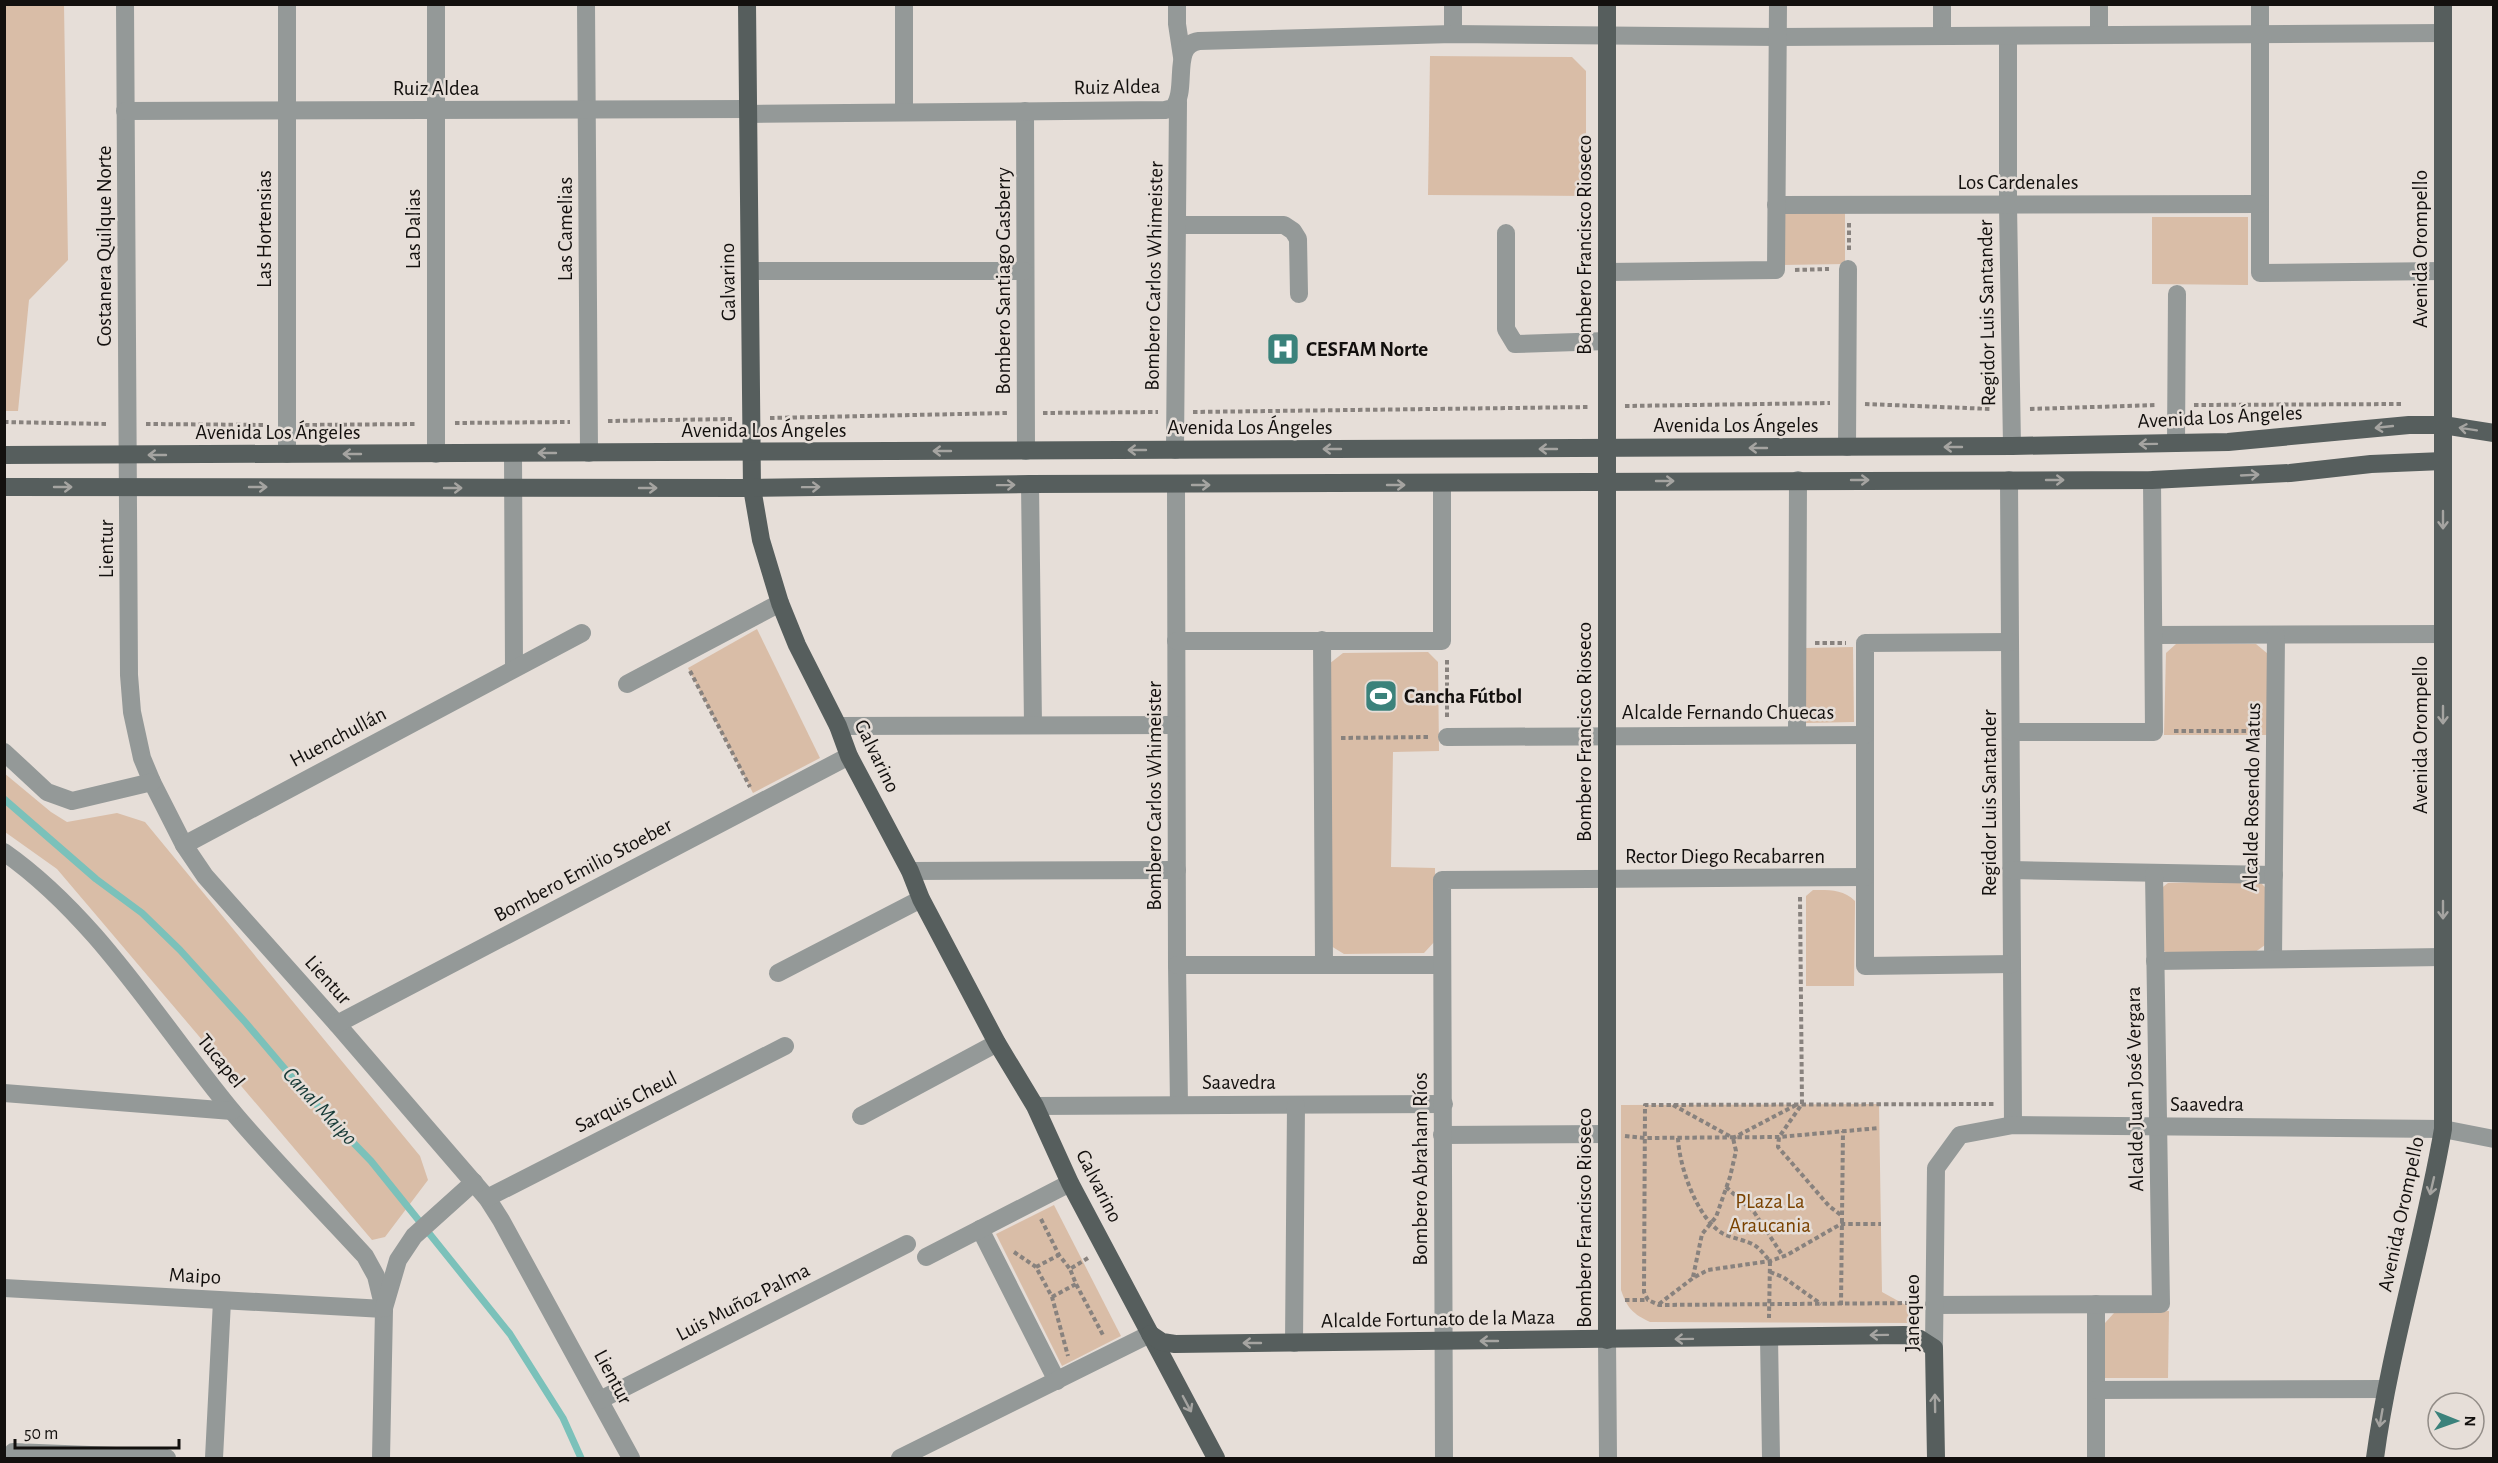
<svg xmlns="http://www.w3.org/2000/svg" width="2498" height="1463" font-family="'Alegreya Sans',sans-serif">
	<rect width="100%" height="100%" fill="#e6ded8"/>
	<g fill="#d9bda7">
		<path d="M 5,4 L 64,5 L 68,260 L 29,300 L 18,411 L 4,411 Z"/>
		<path d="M 1430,56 L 1572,57 L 1586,71 L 1586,196 L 1428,195 Z"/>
		<path d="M 1781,212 L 1845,212 L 1845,264 L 1782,265 Z"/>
		<path d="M 2152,217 L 2248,217 L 2248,285 L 2152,284 Z"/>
		<path d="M 757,629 L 820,758 L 753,793 L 688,668 Z"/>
		<path d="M 2176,644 L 2256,644 L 2268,654 L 2267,735 L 2164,735 L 2166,653 Z"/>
		<path d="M 1853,647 L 1854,722 L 1806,723 L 1806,648 Z"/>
		<path d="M 1428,652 L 1438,662 L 1439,751 L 1393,752 L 1391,867 L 1435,868 L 1435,941 L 1424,953 L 1344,954 L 1331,946 L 1329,664 L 1343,653 Z"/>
		<path d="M 4,773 L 51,812 L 67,822 L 117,813 L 145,822 L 420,1156 L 428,1180 L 385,1237 L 372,1240 L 57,869 L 5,832 Z"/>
		<path d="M 2259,881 L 2266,888 L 2265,945 L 2251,955 L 2168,954 L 2158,946 L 2159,890 L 2168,883 Z"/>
		<path d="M 1813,890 C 1829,890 1843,889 1855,901 L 1854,986 L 1806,986 L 1806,896 Z"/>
		<path d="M 1879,1104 L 1882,1292 L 1920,1313 L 1919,1323 L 1650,1322 C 1633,1314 1627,1308 1621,1290 L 1621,1105 Z"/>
		<path d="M 1054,1205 L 1121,1336 L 1062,1366 L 996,1234 Z"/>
		<path d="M 2169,1311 L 2168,1378 L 2104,1378 L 2105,1323 L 2114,1313 Z"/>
	</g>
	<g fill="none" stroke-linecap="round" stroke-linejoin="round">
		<path stroke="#7bc1ba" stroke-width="7" d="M 4,799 L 96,879 L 142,913 L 180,950 L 246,1023 L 307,1095 L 371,1161 L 510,1334 L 563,1418 L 581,1458"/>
		<g stroke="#88827e" stroke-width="4" stroke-dasharray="4.5 3" stroke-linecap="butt">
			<path d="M 1849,250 L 1849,222"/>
			<path d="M 1795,270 L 1829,269"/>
			<path d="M 1865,404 L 1992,409"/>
			<path d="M 2194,405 L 2403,404"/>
			<path d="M 1625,406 L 1830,403"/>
			<path d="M 2030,409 L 2157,405"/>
			<path d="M 1193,412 L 1590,407"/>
			<path d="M 1043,413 L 1158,412"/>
			<path d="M 770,418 L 1008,413"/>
			<path d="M 608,421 L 732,419"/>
			<path d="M 4,422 L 108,424"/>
			<path d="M 455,423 L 570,422"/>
			<path d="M 146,424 L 267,425"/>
			<path d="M 305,425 L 417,424"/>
			<path d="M 1815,643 L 1846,643"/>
			<path d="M 690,671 L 750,787"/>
			<path d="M 1447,717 L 1447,659"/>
			<path d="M 2174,731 L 2256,731"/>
			<path d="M 1341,738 L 1430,737"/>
			<path d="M 1800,897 L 1802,1104 L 1779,1137 L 1778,1147 L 1829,1206 L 1841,1215"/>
			<path d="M 1673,1105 L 1733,1138 L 1796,1105"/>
			<path d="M 1625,1136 L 1645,1138 L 1779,1137 L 1879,1128"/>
			<path d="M 1678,1138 C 1679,1166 1697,1218 1722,1233 C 1733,1239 1748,1240 1757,1247 C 1762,1251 1766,1257 1770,1261 L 1769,1318"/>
			<path d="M 1726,1187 L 1754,1212 L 1783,1256"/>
			<path d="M 1041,1219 L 1059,1255 L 1070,1269"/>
			<path d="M 1014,1252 L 1036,1267 L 1052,1297 L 1068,1356"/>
			<path d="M 1088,1258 L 1070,1269 L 1076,1284 L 1104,1337"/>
			<path d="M 1036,1267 L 1059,1255"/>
			<path d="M 1770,1272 L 1783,1277 L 1821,1304"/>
			<path d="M 1693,1277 L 1702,1234 L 1716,1217 L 1730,1177 L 1736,1151 L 1733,1138"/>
			<path d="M 1052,1297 L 1076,1284"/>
			<path d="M 1625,1300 L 1648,1300"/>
			<path d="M 1917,1303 L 1659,1305 L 1648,1300 L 1644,1292 L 1645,1105 L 1994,1104"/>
			<path d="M 1659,1304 L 1693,1278 L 1708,1270 L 1770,1261 L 1787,1255 L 1841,1224 L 1881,1224"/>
			<path d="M 1841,1305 L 1843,1131"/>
		</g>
		<g stroke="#949998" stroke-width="18">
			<path d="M 125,4 L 129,675 L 132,712 L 142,758 L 152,782 L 184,845 L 205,876 L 337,1024 L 487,1198 L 501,1220 L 631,1458"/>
			<path d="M 586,4 L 589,453"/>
			<path d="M 904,4 L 904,112"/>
			<path d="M 1177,4 L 1177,24 L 1182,57"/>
			<path d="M 1942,4 L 1942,36"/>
			<path d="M 2099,4 L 2099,35"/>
			<path d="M 2260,4 L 2260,273 L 2443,271"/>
			<path d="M 1453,34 L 1453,4"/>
			<path d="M 2008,36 L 2008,205 L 2012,446"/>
			<path d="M 125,111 L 748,109"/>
			<path d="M 1025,111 L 1026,451"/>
			<path d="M 748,114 L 1165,110 L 1173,108 C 1189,90 1170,45 1199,41 L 1453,34 L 1778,37 L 2443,33"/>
			<path d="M 1776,205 L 2260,204"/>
			<path d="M 1178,225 L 1284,225 L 1293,231 L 1298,239 L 1299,294"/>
			<path d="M 1506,233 L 1506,329 L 1515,344 L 1607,341"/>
			<path d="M 750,271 L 1024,271"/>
			<path d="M 1607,272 L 1776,270 L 1778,4"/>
			<path d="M 2176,443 L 2177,294"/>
			<path d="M 1847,447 L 1848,269"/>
			<path d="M 1175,450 L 1178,102"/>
			<path d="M 513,453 L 514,668"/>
			<path d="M 287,454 L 287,4"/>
			<path d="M 436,454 L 436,4"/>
			<path d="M 2009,480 L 2013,1125"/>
			<path d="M 1030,484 L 1033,725"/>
			<path d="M 1176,486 L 1177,965 L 1179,1105"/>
			<path d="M 2155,635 L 2443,634"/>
			<path d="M 1322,640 L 1324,964"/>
			<path d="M 1176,641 L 1442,641 L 1442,484"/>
			<path d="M 2010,642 L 1865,643 L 1865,966 L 2012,964"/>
			<path d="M 627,684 L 780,603"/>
			<path d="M 838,726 L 1176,725"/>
			<path d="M 2011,732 L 2154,732 L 2152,480"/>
			<path d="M 1797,734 L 1798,480"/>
			<path d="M 1447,737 L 1865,735"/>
			<path d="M 4,752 L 47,792 L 72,801 L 152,782"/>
			<path d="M 184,845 L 582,633"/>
			<path d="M 4,852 C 98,918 160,1024 232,1111 C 274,1161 321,1208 365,1256 L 376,1276 L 384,1309 L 381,1458"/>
			<path d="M 2011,870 L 2274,875"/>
			<path d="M 910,871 L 1177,870"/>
			<path d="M 2273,959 L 2276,635"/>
			<path d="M 2155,961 L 2443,957"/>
			<path d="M 1177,965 L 1442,965"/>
			<path d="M 778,973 L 921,899"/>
			<path d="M 337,1024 L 849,756"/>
			<path d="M 4,1093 L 232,1111"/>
			<path d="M 1035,1106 L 1444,1104"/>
			<path d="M 861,1116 L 997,1043"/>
			<path d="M 1442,1135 L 1607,1134"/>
			<path d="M 487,1198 L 785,1046"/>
			<path d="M 980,1229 L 1057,1381"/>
			<path d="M 926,1257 L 1070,1183"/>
			<path d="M 4,1288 L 384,1309"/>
			<path d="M 2096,1304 L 2096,1458"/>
			<path d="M 1934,1305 L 2161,1304 L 2154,874"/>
			<path d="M 384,1308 L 398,1260 L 414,1236 L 474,1182"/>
			<path d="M 1769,1337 L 1771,1458"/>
			<path d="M 1607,1340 L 1608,1458"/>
			<path d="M 1294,1343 L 1296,1105"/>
			<path d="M 1934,1348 L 1936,1168 L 1960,1135 L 2013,1125 L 2443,1129 L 2494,1139"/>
			<path d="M 2096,1390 L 2386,1389"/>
			<path d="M 600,1400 L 907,1244"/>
			<path d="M 13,1452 L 167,1458"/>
			<path d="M 214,1458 L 222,1301"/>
			<path d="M 900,1458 L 1150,1334"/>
			<path d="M 1444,1458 L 1442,880 L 1865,877"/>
		</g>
		<g stroke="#565e5d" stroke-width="18">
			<path d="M 747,4 L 752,488 L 761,540 L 780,603 L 797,645 L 838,726 L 849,756 L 910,871 L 921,899 L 997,1043 L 1035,1106 L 1070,1183 L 1216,1458"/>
			<path d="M 4,455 L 2012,446 L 2228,442 L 2409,425 L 2443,425 L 2494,433"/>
			<path d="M 4,487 L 752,488 L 1030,484 L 2152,480 L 2290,473 L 2371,464 L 2443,461"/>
			<path d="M 1150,1334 L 1162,1342 L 1175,1344 L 1905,1335 L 1920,1339 L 1934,1348 L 1936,1458"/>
			<path d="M 1607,1340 L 1607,4"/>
			<path d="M 2375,1458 C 2390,1347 2424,1240 2443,1129 L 2443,4"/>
		</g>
	</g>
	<defs><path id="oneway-shaft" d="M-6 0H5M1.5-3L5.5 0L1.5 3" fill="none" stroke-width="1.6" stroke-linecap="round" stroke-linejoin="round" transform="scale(1.5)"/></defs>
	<g stroke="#a5a4a1">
		<use href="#oneway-shaft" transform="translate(2384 427) rotate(174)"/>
		<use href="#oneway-shaft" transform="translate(2468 429) rotate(-171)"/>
		<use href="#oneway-shaft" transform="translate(2148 444) rotate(179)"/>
		<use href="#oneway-shaft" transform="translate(1953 447) rotate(180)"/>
		<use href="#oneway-shaft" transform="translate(1758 448) rotate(180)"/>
		<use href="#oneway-shaft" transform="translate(1332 449) rotate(180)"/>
		<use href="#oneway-shaft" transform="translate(1548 449) rotate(180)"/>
		<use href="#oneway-shaft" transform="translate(1137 450) rotate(180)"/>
		<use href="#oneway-shaft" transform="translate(942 451) rotate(180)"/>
		<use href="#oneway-shaft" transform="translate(547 453) rotate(180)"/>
		<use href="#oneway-shaft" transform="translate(352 454) rotate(180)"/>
		<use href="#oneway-shaft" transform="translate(157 455) rotate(180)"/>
		<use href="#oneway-shaft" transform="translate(2250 475) rotate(-3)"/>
		<use href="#oneway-shaft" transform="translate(1860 480)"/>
		<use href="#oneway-shaft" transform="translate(2055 480)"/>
		<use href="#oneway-shaft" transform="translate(1665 481)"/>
		<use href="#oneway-shaft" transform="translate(1006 485) rotate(-1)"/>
		<use href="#oneway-shaft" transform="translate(1201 485)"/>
		<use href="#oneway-shaft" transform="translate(1396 485)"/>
		<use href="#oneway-shaft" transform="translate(63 487)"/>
		<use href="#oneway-shaft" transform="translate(258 487)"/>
		<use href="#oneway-shaft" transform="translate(811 487) rotate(-1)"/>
		<use href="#oneway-shaft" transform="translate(453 488)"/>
		<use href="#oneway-shaft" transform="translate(648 488)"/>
		<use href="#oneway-shaft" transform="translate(2443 520) rotate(90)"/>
		<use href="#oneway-shaft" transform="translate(2443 715) rotate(90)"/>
		<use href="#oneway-shaft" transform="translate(2443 910) rotate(90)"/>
		<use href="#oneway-shaft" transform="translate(2432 1186) rotate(103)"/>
		<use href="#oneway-shaft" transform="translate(1879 1335) rotate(179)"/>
		<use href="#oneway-shaft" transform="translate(1684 1339) rotate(179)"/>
		<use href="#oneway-shaft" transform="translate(1489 1341) rotate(180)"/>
		<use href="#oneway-shaft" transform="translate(1252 1343) rotate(180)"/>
		<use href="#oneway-shaft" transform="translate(1935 1403) rotate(-91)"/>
		<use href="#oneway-shaft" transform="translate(1187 1404) rotate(62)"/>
		<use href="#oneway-shaft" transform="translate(2381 1418) rotate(100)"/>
	</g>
	<defs>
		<g id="hospital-square" transform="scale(1.725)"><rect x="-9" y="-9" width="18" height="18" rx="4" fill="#3b827b" stroke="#e6ded8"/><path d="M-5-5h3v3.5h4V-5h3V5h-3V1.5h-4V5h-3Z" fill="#fff"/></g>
		<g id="stadium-square" transform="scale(1.725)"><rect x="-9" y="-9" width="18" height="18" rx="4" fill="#3b827b" stroke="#e6ded8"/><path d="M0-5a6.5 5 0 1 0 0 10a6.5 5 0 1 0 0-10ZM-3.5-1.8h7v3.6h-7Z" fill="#fff"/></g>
	</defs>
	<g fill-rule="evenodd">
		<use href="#hospital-square" x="1283" y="349"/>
		<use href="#stadium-square" x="1381" y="696"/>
	</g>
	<g text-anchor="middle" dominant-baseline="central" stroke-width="5" stroke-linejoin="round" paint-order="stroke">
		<g font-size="21" fill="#13100e" stroke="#e6ded8">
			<text transform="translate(1117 87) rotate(-1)">Ruiz Aldea</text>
			<text x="436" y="88">Ruiz Aldea</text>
			<text x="2018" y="182">Los Cardenales</text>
			<text transform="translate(264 229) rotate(-90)">Las Hortensias</text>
			<text transform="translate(413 229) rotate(-90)">Las Dalias</text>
			<text transform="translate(565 229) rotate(-90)">Las Camelias</text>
			<text transform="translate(1584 245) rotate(-90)">Bombero Francisco Rioseco</text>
			<text transform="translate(104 246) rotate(-90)">Costanera Quilque Norte</text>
			<text transform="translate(2420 249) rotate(-90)">Avenida Orompello</text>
			<text transform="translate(1154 276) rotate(-89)">Bombero Carlos Whimeister</text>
			<text transform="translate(1003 281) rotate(-90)">Bombero Santiago Gasberry</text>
			<text transform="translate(728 282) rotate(-91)">Galvarino</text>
			<text transform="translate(1987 313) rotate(-91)">Regidor Luis Santander</text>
			<text transform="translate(2220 417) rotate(-3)">Avenida Los Ángeles</text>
			<text x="1736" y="425">Avenida Los Ángeles</text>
			<text x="1250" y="427">Avenida Los Ángeles</text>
			<text x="764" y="430">Avenida Los Ángeles</text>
			<text x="278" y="432">Avenida Los Ángeles</text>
			<text transform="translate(106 549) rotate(-90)">Lientur</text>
			<text x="1728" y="712">Alcalde Fernando Chuecas</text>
			<text transform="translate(1584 732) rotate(-90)">Bombero Francisco Rioseco</text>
			<text transform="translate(2420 735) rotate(-90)">Avenida Orompello</text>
			<text transform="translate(338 737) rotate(-28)">Huenchullán</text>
			<text transform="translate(877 756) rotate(64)">Galvarino</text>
			<text transform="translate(1154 796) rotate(-90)">Bombero Carlos Whimeister</text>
			<text transform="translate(2252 797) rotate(-89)">Alcalde Rosendo Matus</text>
			<text transform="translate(1989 803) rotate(-90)">Regidor Luis Santander</text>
			<text x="1725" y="856">Rector Diego Recabarren</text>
			<text transform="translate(583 870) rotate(-28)">Bombero Emilio Stoeber</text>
			<text transform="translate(328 980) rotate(48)">Lientur</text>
			<text transform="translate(221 1061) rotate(51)">Tucapel</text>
			<text x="1239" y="1082">Saavedra</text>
			<text transform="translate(2135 1089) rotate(-91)">Alcalde Juan José Vergara</text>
			<text transform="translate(626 1102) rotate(-27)">Sarquis Cheul</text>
			<text x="2207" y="1104">Saavedra</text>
			<text transform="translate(1420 1169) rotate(-90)">Bombero Abraham Ríos</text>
			<text transform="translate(1099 1186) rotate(63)">Galvarino</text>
			<text transform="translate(2401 1214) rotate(-78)">Avenida Orompello</text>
			<text transform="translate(1584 1218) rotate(-90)">Bombero Francisco Rioseco</text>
			<text transform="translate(195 1276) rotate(3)">Maipo</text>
			<text transform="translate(743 1302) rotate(-27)">Luis Muñoz Palma</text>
			<text transform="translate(1912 1313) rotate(-90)">Janequeo</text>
			<text transform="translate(1438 1319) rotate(-1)">Alcalde Fortunato de la Maza</text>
			<text transform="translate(613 1377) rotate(62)">Lientur</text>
		</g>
		<g font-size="21" font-weight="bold" fill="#13100e" stroke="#e6ded8" text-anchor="start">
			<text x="1306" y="349">CESFAM Norte</text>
			<text x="1404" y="696">Cancha Fútbol</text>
		</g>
		<g font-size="21" fill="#794200" stroke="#e6ded8">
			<text x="1770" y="1201">PLaza La<tspan x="1770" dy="24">Araucania</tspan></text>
		</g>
		<g font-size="22" font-style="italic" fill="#173a37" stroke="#e6ded8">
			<text transform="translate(320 1106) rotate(47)">Canal Maipo</text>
		</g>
	</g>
	<rect width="2498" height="1463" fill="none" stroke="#13100e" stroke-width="12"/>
	<g transform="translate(2456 1421) rotate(91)"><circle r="28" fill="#e6ded8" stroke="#928c87" stroke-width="1.5"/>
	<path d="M0-4.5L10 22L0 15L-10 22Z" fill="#3b827b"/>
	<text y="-9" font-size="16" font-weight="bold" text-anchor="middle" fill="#13100e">N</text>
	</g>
	<path d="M15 1439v9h164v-9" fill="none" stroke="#13100e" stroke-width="3"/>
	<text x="24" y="1439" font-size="18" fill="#13100e" stroke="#e6ded8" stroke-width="4.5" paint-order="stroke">50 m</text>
</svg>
